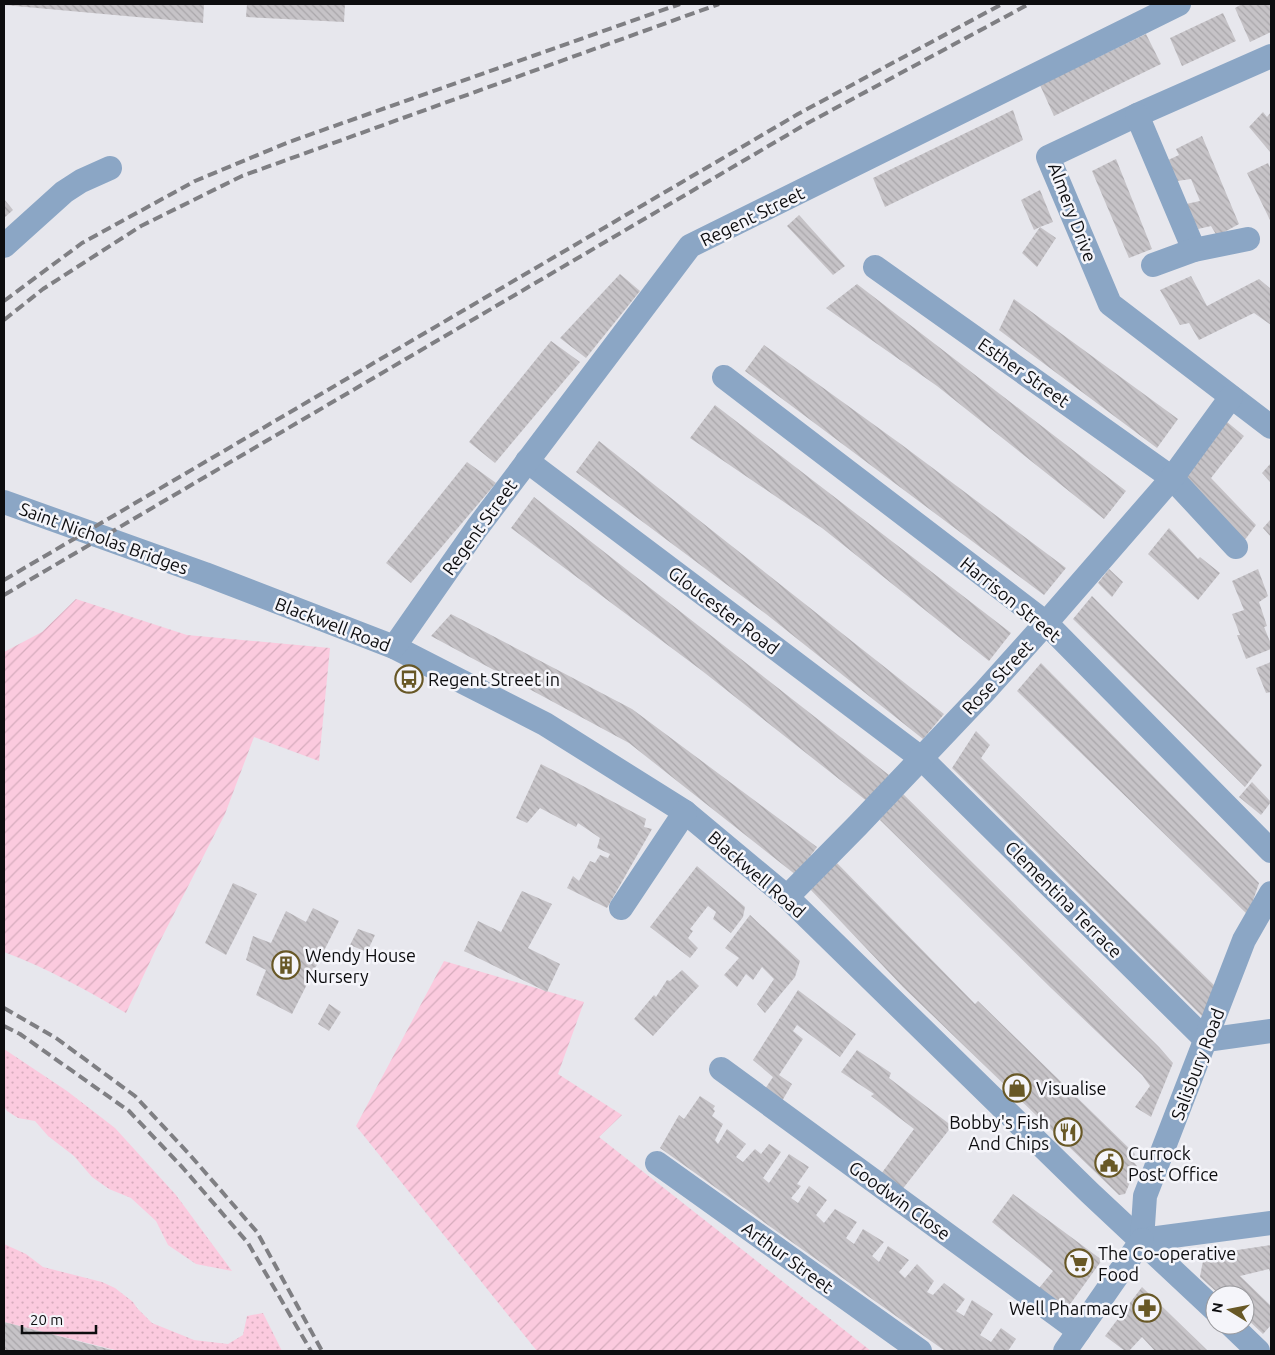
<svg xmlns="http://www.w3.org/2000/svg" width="1275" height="1355" font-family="Ubuntu,sans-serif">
	<defs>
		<pattern id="grass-dots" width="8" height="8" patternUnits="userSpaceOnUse" patternTransform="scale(1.25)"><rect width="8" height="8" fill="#fbcade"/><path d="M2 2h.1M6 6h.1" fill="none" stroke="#d6acbd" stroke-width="1.8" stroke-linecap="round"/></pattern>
		<pattern id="garden-furrows" width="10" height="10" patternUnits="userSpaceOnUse" patternTransform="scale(1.25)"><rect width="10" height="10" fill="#fbcade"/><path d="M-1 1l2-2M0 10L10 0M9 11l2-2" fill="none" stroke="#d6acbd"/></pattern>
		<pattern id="building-back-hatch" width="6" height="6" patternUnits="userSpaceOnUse" patternTransform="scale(1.25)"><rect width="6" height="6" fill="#c6c3c7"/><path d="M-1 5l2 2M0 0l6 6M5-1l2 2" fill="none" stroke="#a9a6aa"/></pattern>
	</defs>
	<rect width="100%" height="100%" fill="#e7e7ed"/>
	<g fill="url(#grass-dots)">
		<path d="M 4,1049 L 67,1091 L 115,1128 L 176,1195 L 232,1271 L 196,1264 L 168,1245 L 156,1221 L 131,1198 L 109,1189 L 92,1177 L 74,1156 L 48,1136 L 35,1121 L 18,1118 L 7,1111 L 4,1106 Z"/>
		<path d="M 4,1244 L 26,1254 L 43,1267 L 102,1282 L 115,1288 L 133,1302 L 137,1308 L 152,1323 L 194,1340 L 228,1344 L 243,1335 L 247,1316 L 263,1313 L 282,1351 L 119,1351 L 4,1322 Z"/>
	</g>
	<g fill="url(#garden-furrows)">
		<path d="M 76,599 L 187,635 L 330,648 L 319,761 L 254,737 L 225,814 L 156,949 L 126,1013 C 86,990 47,968 4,952 L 4,652 L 42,632 Z"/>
		<path d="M 444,961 L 584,1002 L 558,1074 L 622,1115 L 599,1137 L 871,1351 L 537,1351 L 356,1126 Z"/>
	</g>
	<g fill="url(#building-back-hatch)">
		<path d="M 4,4 L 204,4 L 203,23 L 4,5 Z"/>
		<path d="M 247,4 L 345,4 L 344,22 L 246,17 Z"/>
		<path d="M 1242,4 L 1271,4 L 1271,32 L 1250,42 L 1235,8 Z"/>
		<path d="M 1223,13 L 1236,41 L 1182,66 L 1170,38 Z"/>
		<path d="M 1146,34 L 1161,64 L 1054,116 L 1040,85 Z"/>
		<path d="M 1013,110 L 1023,140 L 885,207 L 873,178 Z"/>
		<path d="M 1263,112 L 1267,117 L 1271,112 L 1271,153 L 1249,127 Z"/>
		<path d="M 1202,136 L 1239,224 L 1217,236 L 1211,226 L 1198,229 L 1186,204 L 1200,201 L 1191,179 L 1177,181 L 1166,161 L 1179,155 L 1176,149 Z"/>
		<path d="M 1116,159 L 1152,249 L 1129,258 L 1092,171 Z"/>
		<path d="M 1268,163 L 1271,170 L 1271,219 L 1270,220 L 1247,173 Z"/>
		<path d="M 1040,190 L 1053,222 L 1040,227 L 1056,238 L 1037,267 L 1022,253 L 1040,227 L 1034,230 L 1021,200 Z"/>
		<path d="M 4,199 L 13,210 L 4,218 Z"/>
		<path d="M 799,215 L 845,266 L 833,275 L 787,226 Z"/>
		<path d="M 620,274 L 640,291 L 586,358 L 560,338 Z"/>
		<path d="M 1191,276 L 1207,306 L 1259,279 L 1271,289 L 1271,325 L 1254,313 L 1199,340 L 1189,323 L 1180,325 L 1160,290 Z"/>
		<path d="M 857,284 L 1126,491 L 1104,519 L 937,386 L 826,308 Z"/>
		<path d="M 1014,299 L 1178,419 L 1157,448 L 999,330 Z"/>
		<path d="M 551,341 L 580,362 L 495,463 L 469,442 Z"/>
		<path d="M 764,345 L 902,445 L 1066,568 L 1044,595 L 745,371 Z"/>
		<path d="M 715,405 L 1011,633 L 989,661 L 822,528 L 690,438 Z"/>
		<path d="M 1226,421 L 1244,436 L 1211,478 L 1256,525 L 1244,541 L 1179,479 Z"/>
		<path d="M 599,441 L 944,714 L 923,739 L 766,614 L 576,472 Z"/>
		<path d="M 467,462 L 496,483 L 411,583 L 386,563 Z"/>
		<path d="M 1271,463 L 1271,483 L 1262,473 Z"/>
		<path d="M 534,497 L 889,775 L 868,802 L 701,670 L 511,528 Z"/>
		<path d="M 1271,519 L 1271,537 L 1263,528 Z"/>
		<path d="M 1169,528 L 1198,559 L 1200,557 L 1220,573 L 1198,600 L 1148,554 Z"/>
		<path d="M 1109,569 L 1123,582 L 1112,597 L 1098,583 Z"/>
		<path d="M 1258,569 L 1268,596 L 1259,602 L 1267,626 L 1264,627 L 1271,644 L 1271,649 L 1246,659 L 1237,635 L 1240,635 L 1232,614 L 1244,610 L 1232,581 Z"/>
		<path d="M 1092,596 L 1262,765 L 1245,787 L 1073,619 Z"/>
		<path d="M 451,614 L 632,709 L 817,847 L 796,875 L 629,743 L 431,636 Z"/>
		<path d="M 1271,662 L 1271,692 L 1266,693 L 1256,668 Z"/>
		<path d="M 1041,663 L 1259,883 L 1248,915 L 1017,691 Z"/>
		<path d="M 976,731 L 990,745 L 981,758 L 1218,989 L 1203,1017 L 952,768 Z"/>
		<path d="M 541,764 L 646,819 L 644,827 L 652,829 L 607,908 L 567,888 L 573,876 L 579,881 L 590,861 L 595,863 L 600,855 L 608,858 L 610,854 L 597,848 L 600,838 L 578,823 L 576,827 L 540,808 L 527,823 L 516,818 Z"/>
		<path d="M 1252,782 L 1271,802 L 1261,815 L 1239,797 Z"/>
		<path d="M 898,789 L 1159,1047 L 1173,1063 L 1151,1117 L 1135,1107 L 1150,1086 L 1142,1075 L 1051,988 L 880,820 Z"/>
		<path d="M 835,861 L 975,1004 L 978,1001 L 1135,1154 L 1132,1160 L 1137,1166 L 1125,1194 L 1119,1195 L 903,987 L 809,888 Z"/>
		<path d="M 697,866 L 745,907 L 743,917 L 731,933 L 713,919 L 716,912 L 708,906 L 690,929 L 693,931 L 688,938 L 698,948 L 690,958 L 650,927 Z"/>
		<path d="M 233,883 L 257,894 L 226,955 L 205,943 Z"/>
		<path d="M 522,891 L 552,904 L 528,948 L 560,964 L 547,992 L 464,951 L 478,921 L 501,932 Z"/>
		<path d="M 313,908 L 339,921 L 292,1014 L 256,995 L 266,970 L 246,960 L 253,936 L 271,943 L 286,911 L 306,922 Z"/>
		<path d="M 750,915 L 800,961 L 795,977 L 765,1013 L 757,1004 L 774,979 L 762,967 L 753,980 L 746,974 L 737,987 L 724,975 L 739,958 L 725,948 Z"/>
		<path d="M 358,929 L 375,935 L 367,952 L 350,945 Z"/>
		<path d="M 682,970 L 699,986 L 653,1036 L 634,1019 L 654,995 L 656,997 L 667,980 L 670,981 Z"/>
		<path d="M 798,990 L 856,1034 L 840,1057 L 797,1025 L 793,1031 L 803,1039 L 779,1075 L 792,1084 L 782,1101 L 765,1089 L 773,1077 L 753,1060 Z"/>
		<path d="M 329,1004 L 341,1012 L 329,1031 L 318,1024 Z"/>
		<path d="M 857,1050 L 891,1073 L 889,1078 L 952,1126 L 901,1191 L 881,1174 L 914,1129 L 871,1096 L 874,1094 L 841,1072 Z"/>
		<path d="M 700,1096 L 715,1106 L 713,1109 L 715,1111 L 712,1116 L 723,1124 L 715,1140 L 718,1144 L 727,1129 L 746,1144 L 736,1157 L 743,1162 L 755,1149 L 761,1154 L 769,1144 L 781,1152 L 763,1178 L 769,1183 L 789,1154 L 809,1167 L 797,1184 L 801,1186 L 791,1198 L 798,1203 L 809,1186 L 827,1200 L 816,1215 L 824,1223 L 835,1209 L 857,1222 L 846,1238 L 854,1244 L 863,1229 L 884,1242 L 872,1256 L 879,1262 L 888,1246 L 909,1260 L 899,1272 L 905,1278 L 917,1264 L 934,1281 L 927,1292 L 933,1295 L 944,1283 L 965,1299 L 956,1311 L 964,1316 L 972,1300 L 993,1314 L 980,1335 L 991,1342 L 1001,1328 L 1016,1339 L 1008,1351 L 945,1351 L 660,1148 L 679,1115 L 684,1119 Z"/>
		<path d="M 1013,1194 L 1102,1260 L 1063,1314 L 1035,1293 L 1053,1271 L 992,1222 Z"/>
		<path d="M 1271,1245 L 1271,1275 L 1269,1269 L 1240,1276 L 1271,1306 L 1271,1325 L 1263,1334 L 1245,1317 L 1245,1295 L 1220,1295 L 1200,1277 L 1204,1255 Z"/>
		<path d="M 1142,1287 L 1208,1351 L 1155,1351 L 1142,1337 L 1129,1351 L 1125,1351 L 1105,1336 Z"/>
		<path d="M 4,1322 L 116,1351 L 4,1351 Z"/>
	</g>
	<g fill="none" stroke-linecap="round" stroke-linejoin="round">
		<g stroke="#8ba6c5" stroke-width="24">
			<path d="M 1271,56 L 1137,115 L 1048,157 L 1110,304 L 1271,427"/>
			<path d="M 1137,115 L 1194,250"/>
			<path d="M 4,246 L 64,192 L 81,181 L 110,168"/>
			<path d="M 1153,265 L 1194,250 L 1248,239"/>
			<path d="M 875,267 L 1172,478 L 1236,547"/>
			<path d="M 724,377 L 1046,623 L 1271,851"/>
			<path d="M 527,461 L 921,758 L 1206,1040 L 1271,1031"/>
			<path d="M 4,502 L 205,574 L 394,647 L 545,724 L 685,812 L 787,897 L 1090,1193 L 1215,1310"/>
			<path d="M 394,647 L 477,528 L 690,246 L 1179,4"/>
			<path d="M 787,897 L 858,825 L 985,691 L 1046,623 L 1172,478 L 1231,397"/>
			<path d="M 621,908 L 685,812"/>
			<path d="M 721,1069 L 1079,1331"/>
			<path d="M 657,1163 L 920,1351"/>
			<path d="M 1142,1240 L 1145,1196 L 1244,940 L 1271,893"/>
			<path d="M 1142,1240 L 1271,1223"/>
			<path d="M 1231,1325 L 1258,1351"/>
			<path d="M 1065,1351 L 1142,1240"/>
		</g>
		<g stroke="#7f7f83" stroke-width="4" stroke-dasharray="10 5" stroke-linecap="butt">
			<path d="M 4,301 L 82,243 L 195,181 L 289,142 L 680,4"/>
			<path d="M 4,320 L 43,289 L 141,226 L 242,176 L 719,4"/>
			<path d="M 4,580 L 798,114 L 1002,4"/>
			<path d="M 4,595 L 806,124 L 1029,4"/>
			<path d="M 4,1008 L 56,1038 L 135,1096 L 190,1155 L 257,1232 L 322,1351"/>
			<path d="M 4,1026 L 20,1034 L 129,1111 L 183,1168 L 248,1243 L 311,1351"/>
		</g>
	</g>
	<defs>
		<g id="bus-ring" transform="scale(1.4375)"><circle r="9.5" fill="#f5f5fa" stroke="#685826" stroke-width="1.5"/><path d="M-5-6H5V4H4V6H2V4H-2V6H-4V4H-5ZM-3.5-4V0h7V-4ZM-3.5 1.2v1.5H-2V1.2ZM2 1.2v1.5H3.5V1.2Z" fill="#685826"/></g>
		<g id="building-ring" transform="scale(1.4375)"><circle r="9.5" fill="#f5f5fa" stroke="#685826" stroke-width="1.5"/><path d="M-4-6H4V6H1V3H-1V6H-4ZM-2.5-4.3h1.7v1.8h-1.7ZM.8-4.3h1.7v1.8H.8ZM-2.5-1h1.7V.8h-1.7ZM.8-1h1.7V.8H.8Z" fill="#685826"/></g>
		<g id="shop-ring" transform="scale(1.4375)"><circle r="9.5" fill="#f5f5fa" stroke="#685826" stroke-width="1.5"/><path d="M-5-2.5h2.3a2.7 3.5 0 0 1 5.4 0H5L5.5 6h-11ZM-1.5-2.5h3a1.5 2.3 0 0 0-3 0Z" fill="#685826"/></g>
		<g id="restaurant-ring" transform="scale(1.4375)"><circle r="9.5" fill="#f5f5fa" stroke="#685826" stroke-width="1.5"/><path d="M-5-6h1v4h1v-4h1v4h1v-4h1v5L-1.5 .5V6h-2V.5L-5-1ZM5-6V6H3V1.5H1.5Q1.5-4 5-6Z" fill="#685826"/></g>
		<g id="civic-ring" transform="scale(1.4375)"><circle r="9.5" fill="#f5f5fa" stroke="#685826" stroke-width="1.5"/><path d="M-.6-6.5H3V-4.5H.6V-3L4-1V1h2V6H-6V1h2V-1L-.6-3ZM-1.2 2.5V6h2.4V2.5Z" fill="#685826"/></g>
		<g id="supermarket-ring" transform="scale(1.4375)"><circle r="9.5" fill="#f5f5fa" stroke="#685826" stroke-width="1.5"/><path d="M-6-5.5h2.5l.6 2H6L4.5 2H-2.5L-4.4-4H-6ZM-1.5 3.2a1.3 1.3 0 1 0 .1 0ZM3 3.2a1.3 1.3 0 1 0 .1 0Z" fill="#685826"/></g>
		<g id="pharmacy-ring" transform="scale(1.4375)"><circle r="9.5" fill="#f5f5fa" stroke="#685826" stroke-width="1.5"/><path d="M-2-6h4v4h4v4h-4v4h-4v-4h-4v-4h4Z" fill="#685826"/></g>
	</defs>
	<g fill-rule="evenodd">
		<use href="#bus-ring" x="409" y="679"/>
		<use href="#building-ring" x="286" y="965"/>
		<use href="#shop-ring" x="1017" y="1088"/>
		<use href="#restaurant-ring" x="1068" y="1132"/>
		<use href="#civic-ring" x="1109" y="1163"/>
		<use href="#supermarket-ring" x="1079" y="1263"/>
		<use href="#pharmacy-ring" x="1147" y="1308"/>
	</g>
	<g text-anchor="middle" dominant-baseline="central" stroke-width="5" stroke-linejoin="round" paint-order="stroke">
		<g font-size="18" fill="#0d0d0f" stroke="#f5f5fa">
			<text transform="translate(1073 212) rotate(69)">Almery Drive</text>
			<text transform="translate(752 216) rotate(-26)">Regent Street</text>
			<text transform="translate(1024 372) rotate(35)">Esther Street</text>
			<text transform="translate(479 527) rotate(-54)">Regent Street</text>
			<text transform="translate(104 538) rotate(20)">Saint Nicholas Bridges</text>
			<text transform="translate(1011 599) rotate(39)">Harrison Street</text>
			<text transform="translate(724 610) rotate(37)">Gloucester Road</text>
			<text transform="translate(333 624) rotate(21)">Blackwell Road</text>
			<text transform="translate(997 677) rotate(-47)">Rose Street</text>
			<text transform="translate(757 874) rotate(41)">Blackwell Road</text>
			<text transform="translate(1064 899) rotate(45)">Clementina Terrace</text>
			<text transform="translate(1197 1064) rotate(-69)">Salisbury Road</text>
			<text transform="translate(900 1200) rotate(36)">Goodwin Close</text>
			<text transform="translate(788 1257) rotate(36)">Arthur Street</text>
		</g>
		<g font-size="18" fill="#0d0d0f" stroke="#f5f5fa" text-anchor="start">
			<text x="428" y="679">Regent Street in</text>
			<text x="305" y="955">Wendy House<tspan x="305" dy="21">Nursery</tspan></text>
			<text x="1036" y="1088">Visualise</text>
			<text x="1049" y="1122" text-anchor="end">Bobby's Fish<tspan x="1049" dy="21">And Chips</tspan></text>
			<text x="1128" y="1153">Currock<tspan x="1128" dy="21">Post Office</tspan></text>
			<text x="1098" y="1253">The Co-operative<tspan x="1098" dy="21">Food</tspan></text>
			<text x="1128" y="1308" text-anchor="end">Well Pharmacy</text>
		</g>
	</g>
	<rect width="1275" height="1355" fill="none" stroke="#0d0d0f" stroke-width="10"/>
	<g transform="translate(1230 1310) rotate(280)"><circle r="24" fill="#f5f5fa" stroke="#98989c"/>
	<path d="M0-4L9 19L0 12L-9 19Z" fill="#685826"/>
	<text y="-8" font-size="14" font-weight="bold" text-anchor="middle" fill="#0d0d0f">N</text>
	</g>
	<path d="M22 1325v8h74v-8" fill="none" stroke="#0d0d0f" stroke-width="2.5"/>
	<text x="30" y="1325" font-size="15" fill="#0d0d0f" stroke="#f5f5fa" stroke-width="4" paint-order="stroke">20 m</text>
</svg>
